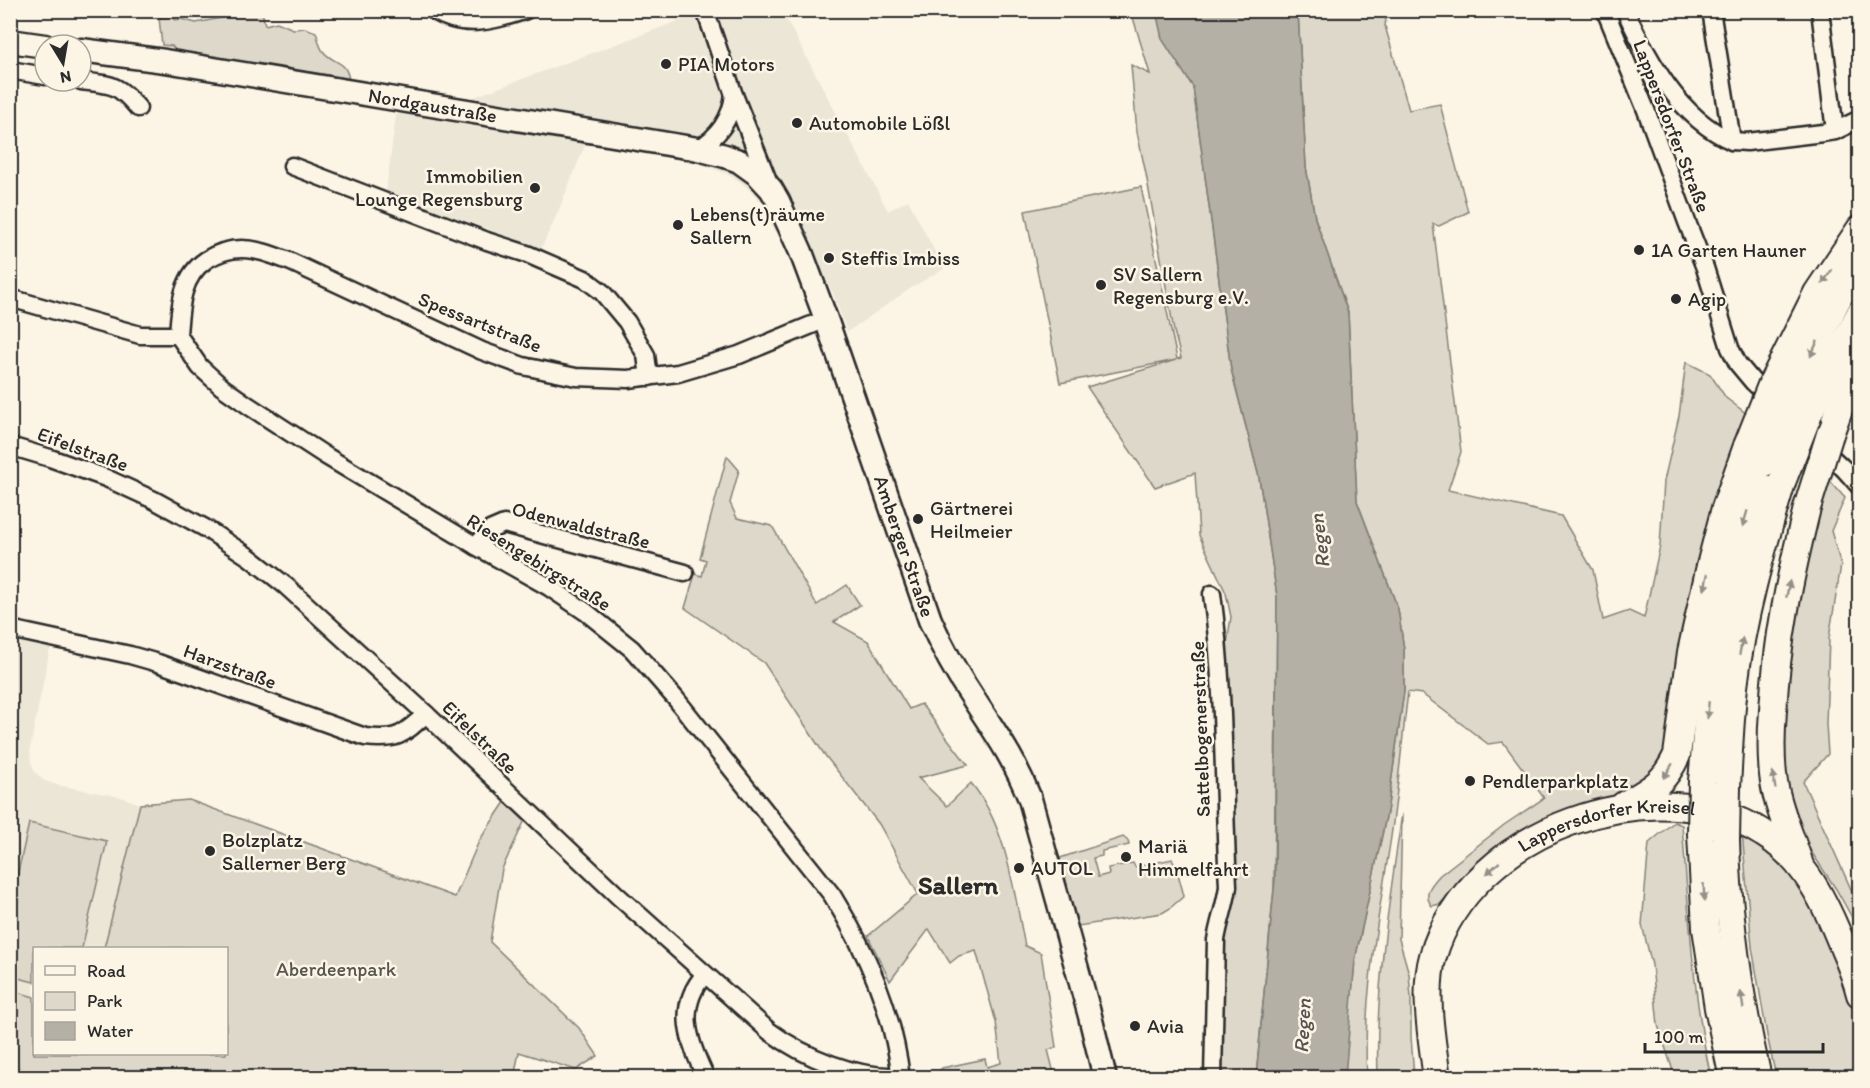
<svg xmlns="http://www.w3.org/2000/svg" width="1870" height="1088" font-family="Itim,sans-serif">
	<rect width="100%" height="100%" fill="#fcf5e5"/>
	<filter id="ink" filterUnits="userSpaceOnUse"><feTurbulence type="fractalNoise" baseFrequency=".0167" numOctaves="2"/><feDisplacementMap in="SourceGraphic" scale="12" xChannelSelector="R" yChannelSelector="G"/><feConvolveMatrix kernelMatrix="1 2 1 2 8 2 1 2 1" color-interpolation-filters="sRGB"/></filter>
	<g filter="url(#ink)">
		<g fill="#ece6d7">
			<path d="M 705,11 L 782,11 L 888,211 L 908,200 L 944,269 L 914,286 L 847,332 L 833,293 L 800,228 L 774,231 L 762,202 L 742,183 L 725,173 L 694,162 L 587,140 L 558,212 L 541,249 L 386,191 L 396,115 L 474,97 Z"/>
			<path d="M 10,640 L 50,648 L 30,749 L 31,762 L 35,772 L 43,780 L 57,785 L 121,797 L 140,804 L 104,948 L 34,948 L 34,997 L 11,990 Z"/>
		</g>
		<g fill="#ded8ca" stroke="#84827a" stroke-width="1.5">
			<path d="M 247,11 L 262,11 L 265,25 L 277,22 L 293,29 L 305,28 L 316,32 C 318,37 319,47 323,51 C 332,64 347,59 349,81 L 177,52 L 172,46 L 162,45 L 159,18 L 174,16 L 175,20 L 181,19 L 196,23 L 247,13 Z"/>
			<path d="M 1131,11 L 1156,11 L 1163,39 L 1193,87 L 1231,369 L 1259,477 L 1277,596 L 1274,888 L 1256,1077 L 1219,1077 L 1222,964 L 1228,916 L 1225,657 L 1231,617 L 1226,593 L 1199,535 L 1195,473 L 1155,487 L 1087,387 L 1176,360 L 1060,383 L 1025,211 L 1141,187 L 1177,359 L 1181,358 L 1174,331 L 1146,174 L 1137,132 L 1131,65 L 1150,74 Z"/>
			<path d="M 1298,11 L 1387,11 L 1385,26 L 1409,110 L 1440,104 L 1468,212 L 1439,226 L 1433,224 L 1461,452 L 1448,490 L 1561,516 L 1593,570 L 1603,620 L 1629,611 L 1644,618 L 1660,546 L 1664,481 L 1679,416 L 1686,362 L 1710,374 L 1726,398 L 1747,414 L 1677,718 L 1660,775 L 1626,792 L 1582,807 L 1471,872 L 1440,904 L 1432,906 C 1422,894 1432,884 1440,875 L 1504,825 L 1544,798 L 1503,742 L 1488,744 L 1422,694 L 1408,692 C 1402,740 1398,789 1391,837 C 1379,916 1362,997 1367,1077 L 1344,1077 L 1355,960 L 1387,812 L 1404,691 L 1404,650 L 1398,609 L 1357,501 L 1348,313 L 1315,218 L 1306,167 Z"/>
			<path d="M 727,456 L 739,470 L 730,503 L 737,518 L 772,526 L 817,605 L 847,585 L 860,605 L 834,622 L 868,641 L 909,709 L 921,704 L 968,765 L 918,778 L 947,806 L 971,783 C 1007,826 1014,893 1025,946 L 1041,953 L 1056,1047 L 1048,1050 L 1055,1077 L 934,1077 L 942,1068 L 985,1059 L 987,1067 L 1001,1063 L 996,1022 L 976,951 L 959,956 L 950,963 L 929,929 L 890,981 L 868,936 L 918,894 L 879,824 L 824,754 L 764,663 L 685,608 L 695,574 L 702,576 L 706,560 L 700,558 Z"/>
			<path d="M 1824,478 L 1831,482 L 1845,498 L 1831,531 L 1841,565 L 1829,638 L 1826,724 L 1828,754 L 1803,782 L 1859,907 L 1859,930 L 1836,889 L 1804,841 L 1781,776 L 1790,635 Z"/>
			<path d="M 189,800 L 455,897 L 479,841 L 505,802 L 525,820 L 502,869 L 490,942 L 579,1028 L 598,1056 L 576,1070 L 519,1052 L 514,1078 L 60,1078 L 11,1067 L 11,990 L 34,997 L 34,1054 L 226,1054 L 226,948 L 104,948 L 140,804 Z"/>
			<path d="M 1402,814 L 1399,939 L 1409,974 L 1411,998 L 1411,1037 L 1414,1077 L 1378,1077 C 1375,988 1389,902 1402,814 Z"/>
			<path d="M 1674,822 L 1682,825 C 1689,909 1692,995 1711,1077 L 1675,1077 L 1658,1025 L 1652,965 L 1642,925 L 1649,843 Z"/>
			<path d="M 29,823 L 107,841 L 82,948 L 34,948 L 34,982 L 10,976 L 11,904 Z"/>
			<path d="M 1742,832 L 1767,847 L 1801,880 L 1845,974 L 1859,1033 L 1859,1077 L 1776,1077 L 1767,1035 L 1752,947 Z"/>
			<path d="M 1123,837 L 1128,841 L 1129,845 L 1102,851 L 1102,856 L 1093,858 L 1098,877 L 1109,874 L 1108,868 L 1133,863 L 1135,867 L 1172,859 L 1177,870 L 1184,896 L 1169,909 L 1162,913 L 1078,926 L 1060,858 Z"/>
		</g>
		<path fill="#b4b0a5" stroke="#7d7b74" stroke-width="1.5" d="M 1156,11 L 1298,11 L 1306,167 L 1315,218 L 1348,313 L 1357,501 L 1398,609 L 1404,650 L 1404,691 L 1387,812 L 1355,960 L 1345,1077 L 1256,1077 L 1275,879 L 1277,596 L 1259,477 L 1231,369 L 1193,87 L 1162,39 Z"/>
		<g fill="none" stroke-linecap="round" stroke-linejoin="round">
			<g stroke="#2b2b2b" stroke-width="21">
				<g id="minor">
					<path d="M 433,10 C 463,30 495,21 526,10"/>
					<path d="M 705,10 L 734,95 L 769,183"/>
					<path d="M 1605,10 L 1646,110 L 1687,222 L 1705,268 L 1730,348 L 1738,364 L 1753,382 L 1772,400"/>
					<path d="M 1625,10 C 1649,61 1679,118 1732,141 L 1711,10"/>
					<path d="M 1820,10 L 1835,131"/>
					<path d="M 10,70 L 45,76"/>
					<path d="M 81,81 C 112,85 117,83 138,108"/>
					<path d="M 1732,141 L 1747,142 L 1823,133 L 1835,131 L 1860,119"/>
					<path d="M 698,149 C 718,137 731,119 734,95"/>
					<path d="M 292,166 L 487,241 L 527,254 L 585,279 L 602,292 L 627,322 L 646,355 L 649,377"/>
					<path d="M 10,298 L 140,335 L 178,335"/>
					<path d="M 178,335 L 200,367 L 222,387 L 249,406 L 326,456 L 476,546 L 549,587 L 586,612 L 632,649 L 676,699 L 832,895 C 867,952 893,1011 901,1078"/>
					<path d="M 178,335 C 180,307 181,277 206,260 C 217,253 229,249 242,249 C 259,249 275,256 291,262 L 482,351 L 523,366 L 576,377 L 628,379 L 678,373 L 739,355 L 826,319"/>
					<path d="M 1797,425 L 1844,469 L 1860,487"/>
					<path d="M 10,446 L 50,458 L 106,478 L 154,500 L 205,528 L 249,557 L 286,586 L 426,714 L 618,896 L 769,1031 C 804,1057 856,1079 901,1076"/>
					<path d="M 476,546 L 490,530 L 504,524 L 685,573"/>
					<path d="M 1212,594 C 1225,690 1223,788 1228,886 C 1226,904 1219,921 1216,940 L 1213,1078"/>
					<path d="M 10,629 L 130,655 L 158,663 L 365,737 C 397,741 403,735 426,714"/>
					<path d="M 705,974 C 675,1008 689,1041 706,1078"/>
				</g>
			</g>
			<g stroke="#2b2b2b" stroke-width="27">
				<g id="major">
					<path d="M 10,41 L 45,46"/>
					<path id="s1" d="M 81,50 L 165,61 L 698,149 L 725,156 L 739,161 L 757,174 L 771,189 L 778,201 L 801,252 L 826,319 L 930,620 C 942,647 956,673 973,698 C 996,734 1014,758 1030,799 L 1090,1016 L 1105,1078"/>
				</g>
			</g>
			<g stroke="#2b2b2b" stroke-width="30">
				<g id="highway">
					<path d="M 1772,383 L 1817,293 L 1860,229"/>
					<path d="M 1791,397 L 1836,302 L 1860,260"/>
					<path d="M 1809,413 L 1860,313"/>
					<path d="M 1830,434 L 1846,390 L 1860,358"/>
					<path d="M 1702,781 C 1707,728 1710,674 1720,622 C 1731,568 1746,515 1764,463"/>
					<path d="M 1727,787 C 1729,754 1730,720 1734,687 C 1742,617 1762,549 1782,482"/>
					<path d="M 1624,805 C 1650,790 1664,784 1677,755 L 1691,652 L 1710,566 L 1725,508 L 1747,446"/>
					<path d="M 1701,834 L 1706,928 L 1718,1008 L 1733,1078"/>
					<path d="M 1726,840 C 1728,920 1740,1000 1758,1078"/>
					<path d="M 1799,862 C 1791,837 1780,813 1775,788 C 1770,762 1771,736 1773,710 C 1777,639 1790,577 1807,508"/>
					<path id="s2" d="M 1437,1078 C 1432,1041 1423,991 1433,956 C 1470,830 1655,764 1764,834 C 1805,859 1826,904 1843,947 C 1850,963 1856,978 1860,994"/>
				</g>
			</g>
			<use href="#minor" stroke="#fcf5e5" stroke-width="16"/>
			<use href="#major" stroke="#fcf5e5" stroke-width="22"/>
			<use href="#highway" stroke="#fcf5e5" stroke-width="26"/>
			<g stroke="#2b2b2b" stroke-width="30" stroke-linecap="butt">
				<g id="highway-bridge">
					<path d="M 1747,446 L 1772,383"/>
					<path d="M 1764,463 L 1791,397"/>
					<path d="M 1782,482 L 1809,413"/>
					<path d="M 1807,508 L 1830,434"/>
					<path d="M 1701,834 L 1702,781"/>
					<path d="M 1726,840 L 1727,787"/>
				</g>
			</g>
			<use href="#highway-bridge" stroke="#fcf5e5" stroke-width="26"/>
		</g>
		<defs><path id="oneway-solid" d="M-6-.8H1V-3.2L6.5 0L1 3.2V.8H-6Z" transform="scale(1.5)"/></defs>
		<g fill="#949088">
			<use href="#oneway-solid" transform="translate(1827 277) rotate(124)"/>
			<use href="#oneway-solid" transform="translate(1814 349) rotate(115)"/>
			<use href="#oneway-solid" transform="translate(1745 519) rotate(106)"/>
			<use href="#oneway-solid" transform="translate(1706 582) rotate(102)"/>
			<use href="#oneway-solid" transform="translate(1788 589) rotate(-79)"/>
			<use href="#oneway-solid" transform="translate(1741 646) rotate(-80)"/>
			<use href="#oneway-solid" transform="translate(1708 710) rotate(95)"/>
			<use href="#oneway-solid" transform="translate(1668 771) rotate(122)"/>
			<use href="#oneway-solid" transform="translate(1774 780) rotate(-99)"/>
			<use href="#oneway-solid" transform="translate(1493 868) rotate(138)"/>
			<use href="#oneway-solid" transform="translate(1704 892) rotate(87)"/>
			<use href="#oneway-solid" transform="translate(1742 1000) rotate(-99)"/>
		</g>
	</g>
	<g fill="#2b2b2b" stroke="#fcf5e5" stroke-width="2">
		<circle cx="666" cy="64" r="6"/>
		<circle cx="797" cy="123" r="6"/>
		<circle cx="535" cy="188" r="6"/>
		<circle cx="678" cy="225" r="6"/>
		<circle cx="1639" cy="250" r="6"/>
		<circle cx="829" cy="258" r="6"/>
		<circle cx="1101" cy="285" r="6"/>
		<circle cx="1676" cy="299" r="6"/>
		<circle cx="918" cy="519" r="6"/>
		<circle cx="1470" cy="781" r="6"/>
		<circle cx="210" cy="851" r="6"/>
		<circle cx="1126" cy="857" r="6"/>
		<circle cx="1019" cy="868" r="6"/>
		<circle cx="1135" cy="1026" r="6"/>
	</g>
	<g text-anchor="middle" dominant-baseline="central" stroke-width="5" stroke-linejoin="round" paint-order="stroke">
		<g font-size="20" fill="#2b2b2b" stroke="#fcf5e5" text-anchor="start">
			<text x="678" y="64">PIA Motors</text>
			<text x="809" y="123">Automobile Lößl</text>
			<text x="523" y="176" text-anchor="end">Immobilien<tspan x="523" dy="23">Lounge Regensburg</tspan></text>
			<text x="690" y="214">Lebens(t)räume<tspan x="690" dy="23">Sallern</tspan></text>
			<text x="1651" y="250">1A Garten Hauner</text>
			<text x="841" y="258">Steffis Imbiss</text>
			<text x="1113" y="274">SV Sallern<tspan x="1113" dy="23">Regensburg e.V.</tspan></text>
			<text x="1688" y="299">Agip</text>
			<text x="930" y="508">Gärtnerei<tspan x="930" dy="23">Heilmeier</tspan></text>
			<text x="1482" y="781">Pendlerparkplatz</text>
			<text x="222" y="840">Bolzplatz<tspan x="222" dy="23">Sallerner Berg</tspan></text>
			<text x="1138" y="846">Mariä<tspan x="1138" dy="23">Himmelfahrt</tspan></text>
			<text x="1031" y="868">AUTOL</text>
			<text x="1147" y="1026">Avia</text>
		</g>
		<g font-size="20" fill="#2b2b2b" stroke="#fcf5e5">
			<text stroke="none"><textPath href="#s1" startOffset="356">Nordgaustraße</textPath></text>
			<text transform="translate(1672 126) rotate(69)">Lappersdorfer Straße</text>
			<text transform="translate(480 322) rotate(22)">Spessartstraße</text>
			<text transform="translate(83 449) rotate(20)">Eifelstraße</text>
			<text transform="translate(581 525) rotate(14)">Odenwaldstraße</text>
			<text stroke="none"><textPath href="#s1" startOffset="1092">Amberger Straße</textPath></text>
			<text transform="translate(539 562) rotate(32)">Riesengebirgstraße</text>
			<text transform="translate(230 666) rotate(20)">Harzstraße</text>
			<text transform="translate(1200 729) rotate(-92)">Sattelbogenerstraße</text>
			<text transform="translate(480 737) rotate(44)">Eifelstraße</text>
			<text stroke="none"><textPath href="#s2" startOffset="357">Lappersdorfer Kreisel</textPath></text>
		</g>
		<g font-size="20" fill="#585653" stroke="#fcf5e5">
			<text x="336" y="969">Aberdeenpark</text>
		</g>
		<g font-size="21" font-style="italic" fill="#545350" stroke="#fcf5e5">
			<text transform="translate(1319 541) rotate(-97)">Regen</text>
			<text transform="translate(1302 1026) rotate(-87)">Regen</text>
		</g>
		<g font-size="26" font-weight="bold" fill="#2b2b2b" stroke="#fcf5e5">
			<text x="958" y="885">Sallern</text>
		</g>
	</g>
	<rect width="1870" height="1088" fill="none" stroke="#fcf5e5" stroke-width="36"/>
	<rect x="18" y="18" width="1834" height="1052" fill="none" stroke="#2b2b2b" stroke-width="2" filter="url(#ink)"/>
	<rect x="33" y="947" width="195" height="108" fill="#fcf5e5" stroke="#a8a49b" stroke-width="1.5"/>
	<rect x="45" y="966" width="30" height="9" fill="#fcf5e5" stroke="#a8a49b" stroke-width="1.5"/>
	<text x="87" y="977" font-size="18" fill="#2b2b2b">Road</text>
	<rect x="45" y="992" width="30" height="18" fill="#ded8ca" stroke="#a8a49b" stroke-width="1.5"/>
	<text x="87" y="1007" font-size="18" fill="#2b2b2b">Park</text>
	<rect x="45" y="1022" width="30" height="18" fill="#b4b0a5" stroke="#a8a49b" stroke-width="1.5"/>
	<text x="87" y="1037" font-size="18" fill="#2b2b2b">Water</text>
	<g transform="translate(63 63) rotate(169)"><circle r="28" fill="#fcf5e5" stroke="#a8a49b" stroke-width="1.5"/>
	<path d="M0-4.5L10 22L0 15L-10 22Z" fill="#2b2b2b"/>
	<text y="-9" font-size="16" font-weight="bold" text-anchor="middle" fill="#2b2b2b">N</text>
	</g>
	<path d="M1645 1043v9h178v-9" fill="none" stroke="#2b2b2b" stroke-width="3"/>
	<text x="1654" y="1043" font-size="18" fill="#2b2b2b" stroke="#fcf5e5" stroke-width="4.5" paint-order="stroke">100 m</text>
</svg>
